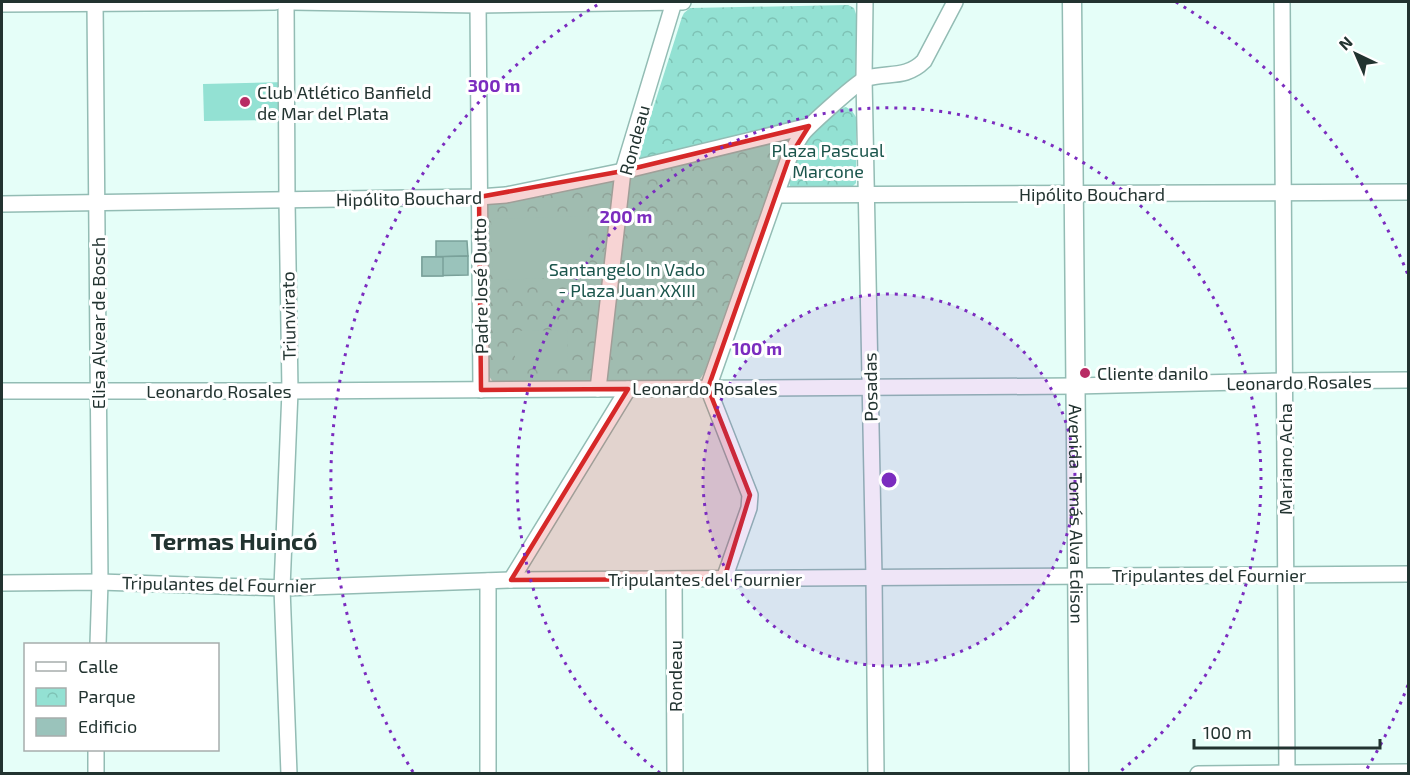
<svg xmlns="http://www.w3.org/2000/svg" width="1410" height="775" font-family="'Exo 2',sans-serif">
	<defs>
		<pattern id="park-crowns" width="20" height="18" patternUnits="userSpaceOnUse" patternTransform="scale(1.5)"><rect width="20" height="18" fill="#93e1d3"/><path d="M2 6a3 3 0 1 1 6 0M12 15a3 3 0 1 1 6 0" fill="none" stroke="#7ec2b5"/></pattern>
	</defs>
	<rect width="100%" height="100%" fill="#e5fef8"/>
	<g fill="url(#park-crowns)">
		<path d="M 848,5 L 854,8 L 856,14 L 857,68 L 855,77 L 789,142 L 780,158 L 704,373 L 700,379 L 693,381 L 493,382 L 489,376 L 485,209 L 489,202 L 632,175 L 682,17 L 684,13 L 690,8 Z"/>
		<path d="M 846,107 L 852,111 L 856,117 L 856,183 L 852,187 L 849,188 L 792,189 C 776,171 827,112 846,107 Z"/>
	</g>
	<g fill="#93e1d3">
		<path d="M 286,82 L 286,120 L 204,121 L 203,84 Z"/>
		<path d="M 588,216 L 590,277 L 493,280 L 491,219 Z"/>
		<path d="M 567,330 L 568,361 L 515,361 L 515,331 Z"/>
	</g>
	<g fill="#9ac3bb" stroke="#7aa19a" stroke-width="1.5">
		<path d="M 436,241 L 467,241 L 468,256 L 436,257 Z"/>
		<path d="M 468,256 L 468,275 L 422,276 L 422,257 Z"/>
		<rect x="422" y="257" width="21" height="19"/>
	</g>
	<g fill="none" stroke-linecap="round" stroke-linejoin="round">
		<g stroke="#93bcb4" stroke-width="18">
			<g id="minor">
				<path d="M 95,2 L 100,582 L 98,644"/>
				<path d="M 286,2 L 287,201 L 290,391 L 282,588 L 289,774"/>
				<path d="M 291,2 L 478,5 L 683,2"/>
				<path d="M 478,2 L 481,390"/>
				<path d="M 865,2 L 864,78 L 874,577 L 876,774"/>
				<path d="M 1282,2 L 1287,774"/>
				<path d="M 2,4 L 275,2"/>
				<path d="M 776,195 L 1408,192"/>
				<path d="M 2,204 L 479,197 L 506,195 L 623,171 L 809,126"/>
				<path d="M 598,389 L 623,171 L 674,2"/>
				<path d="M 2,391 L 290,391 L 1075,386 L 1285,381 L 1408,380"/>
				<path d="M 674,579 L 675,774"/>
				<path d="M 724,579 L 749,508 L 750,495 L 708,388 L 789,158 C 793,150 797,141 803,133 C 810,125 859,80 867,78 C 888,72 906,79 924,61 L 955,2"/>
				<path d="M 511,580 L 628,389"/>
				<path d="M 488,581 L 488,774"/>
				<path d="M 2,583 L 100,582 L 282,588 L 511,580 L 1408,574"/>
				<path d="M 96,774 L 96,750"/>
				<path d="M 1198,774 L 1408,772"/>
			</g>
		</g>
		<g stroke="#93bcb4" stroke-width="21">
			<g id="major">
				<path id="s1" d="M 1072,2 L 1079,774"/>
			</g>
		</g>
		<use href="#minor" stroke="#fff" stroke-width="15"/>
		<use href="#major" stroke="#fff" stroke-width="18"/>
	</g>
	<path fill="#d62828" fill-opacity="0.2" stroke="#d62828" stroke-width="4.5" stroke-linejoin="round" d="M 809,126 L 789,158 L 708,388 L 750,495 L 724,579 L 511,580 L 628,389 L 481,390 L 479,197 L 623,171 Z"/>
	<circle cx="889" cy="480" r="186" fill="#7b2cbf" fill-opacity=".12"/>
	<g fill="none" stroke="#7b2cbf" stroke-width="3" stroke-dasharray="3 6">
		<circle cx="889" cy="480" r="186"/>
		<path d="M660 773A372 372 0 1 1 1118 773"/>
		<path d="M1408 685A558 558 0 0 1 1365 772M413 772A558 558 0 0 1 602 2M1176 2A558 558 0 0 1 1408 275"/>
	</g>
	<g fill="#b82c64" stroke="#fff" stroke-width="2">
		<circle cx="245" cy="102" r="6"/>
		<circle cx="1085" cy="373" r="6"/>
	</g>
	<g text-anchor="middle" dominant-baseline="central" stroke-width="6" stroke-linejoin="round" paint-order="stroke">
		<g font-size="18" fill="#223330" stroke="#fff" text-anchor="start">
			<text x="257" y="92">Club Atlético Banfield<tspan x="257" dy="21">de Mar del Plata</tspan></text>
			<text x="1097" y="373">Cliente danilo</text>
		</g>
		<g font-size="18" fill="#223330" stroke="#fff">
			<text transform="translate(634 140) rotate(-75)">Rondeau</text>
			<text x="1092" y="194">Hipólito Bouchard</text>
			<text transform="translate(409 198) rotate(-1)">Hipólito Bouchard</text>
			<text transform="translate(480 286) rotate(-91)">Padre José Dutto</text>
			<text transform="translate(288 316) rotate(-91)">Triunvirato</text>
			<text transform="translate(98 323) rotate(-90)">Elisa Alvear de Bosch</text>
			<text transform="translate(1299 382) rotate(-1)">Leonardo Rosales</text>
			<text transform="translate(870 387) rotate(-91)">Posadas</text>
			<text x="705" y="388">Leonardo Rosales</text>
			<text x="219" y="391">Leonardo Rosales</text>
			<text transform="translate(1285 459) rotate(-90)">Mariano Acha</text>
			<text stroke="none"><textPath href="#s1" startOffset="512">Avenida Tomás Alva Edison</textPath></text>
			<text x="1209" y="575">Tripulantes del Fournier</text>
			<text x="705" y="579">Tripulantes del Fournier</text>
			<text transform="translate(219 584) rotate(1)">Tripulantes del Fournier</text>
			<text transform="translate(675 676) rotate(-90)">Rondeau</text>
		</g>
		<g font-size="18" fill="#1b554c" stroke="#fff">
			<text x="828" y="150">Plaza Pascual<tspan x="828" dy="21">Marcone</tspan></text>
			<text x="627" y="269">Santangelo In Vado<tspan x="627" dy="21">- Plaza Juan XXIII</tspan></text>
		</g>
		<g font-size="24" font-weight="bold" fill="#223330" stroke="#fff">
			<text x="234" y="540">Termas Huincó</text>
		</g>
	</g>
	<circle cx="889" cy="480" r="9" fill="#7b2cbf" stroke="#fff" stroke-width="3"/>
	<g font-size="18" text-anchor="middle" font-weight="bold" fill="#7b2cbf" stroke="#fff" stroke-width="6" stroke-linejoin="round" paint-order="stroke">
		<text x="494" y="92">300 m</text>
		<text x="626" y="223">200 m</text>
		<text x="757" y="355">100 m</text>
	</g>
	<rect width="1410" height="775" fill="none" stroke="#223330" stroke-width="6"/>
	<rect x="24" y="643" width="195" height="108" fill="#ffffff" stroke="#a7adac" stroke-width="1.5"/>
	<rect x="36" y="662" width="30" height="9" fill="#ffffff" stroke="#a7adac" stroke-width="1.5"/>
	<text x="78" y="673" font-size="18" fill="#223330">Calle</text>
	<rect x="36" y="688" width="30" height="18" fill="url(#park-crowns)" stroke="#a7adac" stroke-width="1.5"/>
	<text x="78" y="703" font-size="18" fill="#223330">Parque</text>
	<rect x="36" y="718" width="30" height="18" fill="#9ac3bb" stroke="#a7adac" stroke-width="1.5"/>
	<text x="78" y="733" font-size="18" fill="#223330">Edificio</text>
	<g transform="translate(1356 54) rotate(316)" stroke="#ffffff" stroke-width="4.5" paint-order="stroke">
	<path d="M0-4.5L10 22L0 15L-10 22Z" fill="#223330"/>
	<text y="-9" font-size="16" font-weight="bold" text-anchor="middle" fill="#223330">N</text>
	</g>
	<path d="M1194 739v9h186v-9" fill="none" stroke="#223330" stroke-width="3"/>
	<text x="1203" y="739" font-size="18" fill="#223330" stroke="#ffffff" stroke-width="4.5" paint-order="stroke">100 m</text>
</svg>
